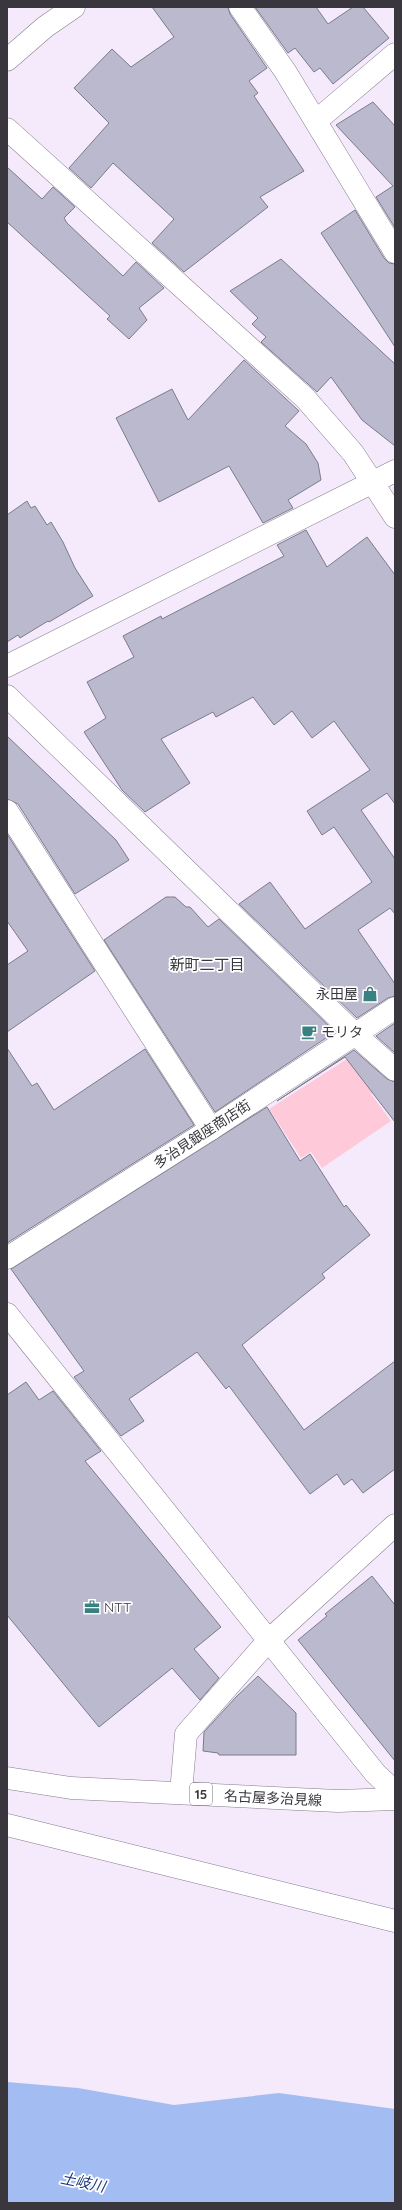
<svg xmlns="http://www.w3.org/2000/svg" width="402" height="2210" font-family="Quicksand,'Noto Sans JP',sans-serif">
	<rect width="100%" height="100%" fill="#f5eafc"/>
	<path fill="#fecada" d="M 347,1059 L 377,1089 L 371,1094 L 391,1121 L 322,1168 L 311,1152 L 301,1158 L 269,1109 Z"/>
	<path fill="#a3bdf2" d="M 7,2082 L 78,2088 L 174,2105 L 279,2093 L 395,2109 L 395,2203 L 7,2203 Z"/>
	<g fill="#bab9cd" stroke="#7c7b8d">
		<path d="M 152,7 L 228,7 L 230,14 L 267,68 L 249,81 L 258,93 L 254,96 L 304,171 L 260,197 L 268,207 L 184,272 L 152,243 L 174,219 L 113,163 L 91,188 L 69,168 L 109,123 L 74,88 L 112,49 L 131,67 L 174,37 Z"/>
		<path d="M 255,7 L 316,7 L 328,24 L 353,7 L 363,7 L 389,38 L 333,84 L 320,68 L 314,72 L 295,48 L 288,53 Z"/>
		<path d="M 373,102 L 395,126 L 395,228 L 376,197 L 393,186 L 336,125 Z"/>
		<path d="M 7,167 L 42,199 L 53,187 L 75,207 L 64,218 L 67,223 L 123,276 L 136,262 L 164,288 L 139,308 L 147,320 L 129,339 L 107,319 L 110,316 L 7,222 Z"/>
		<path d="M 355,210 L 384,258 L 389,263 L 395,264 L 395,347 L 321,233 Z"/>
		<path d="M 281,259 L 395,364 L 395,446 L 362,420 L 331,377 L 317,392 L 261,342 L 266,337 L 252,324 L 258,318 L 230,291 Z"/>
		<path d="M 244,360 L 299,411 L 285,426 L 306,444 L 318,463 L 321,480 L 288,500 L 293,508 L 263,523 L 229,466 L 159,502 L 116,418 L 172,389 L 188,420 Z"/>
		<path d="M 27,501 L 31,508 L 35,506 L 47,525 L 51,522 L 63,542 L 75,568 L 93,596 L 49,622 L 48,621 L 20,638 L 18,635 L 7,642 L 7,515 Z"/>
		<path d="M 306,530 L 327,567 L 367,537 L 395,575 L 395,804 L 387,793 L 361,810 L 395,859 L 395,914 L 390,908 L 358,930 L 395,984 L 395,996 L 388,998 L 357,1018 L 239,904 L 270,882 L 305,929 L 372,882 L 334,827 L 322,835 L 307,811 L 370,770 L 334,721 L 312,738 L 292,711 L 274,725 L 253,697 L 216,717 L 213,712 L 161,739 L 190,783 L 145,812 L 122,790 L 84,732 L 106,718 L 87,682 L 134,657 L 123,636 L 161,616 L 162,619 L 284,556 L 277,545 Z"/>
		<path d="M 7,736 L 116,840 L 129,860 L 75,894 L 18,804 L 7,799 Z"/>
		<path d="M 7,834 L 95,971 L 7,1032 L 7,965 L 28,951 L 7,921 Z"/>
		<path d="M 166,897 L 175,897 L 186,907 L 190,907 L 208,927 L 219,919 L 335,1032 L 215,1112 L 104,940 Z"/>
		<path d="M 395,1023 L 395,1053 L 376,1036 Z"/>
		<path d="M 7,1048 L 32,1086 L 37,1083 L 54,1110 L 145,1049 L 194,1125 L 7,1243 Z"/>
		<path d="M 354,1050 L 387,1079 L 395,1082 L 395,1122 L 345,1057 L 277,1101 Z"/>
		<path d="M 267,1107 L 300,1161 L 310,1154 L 344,1207 L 346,1205 L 370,1235 L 322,1274 L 325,1278 L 242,1345 L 304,1430 L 395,1361 L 395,1469 L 363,1493 L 352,1479 L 344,1485 L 337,1474 L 310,1494 L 229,1386 L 226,1389 L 197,1352 L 129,1399 L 144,1421 L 121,1436 L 74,1377 L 84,1371 L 11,1269 Z"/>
		<path d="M 26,1382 L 39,1400 L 53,1391 L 101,1451 L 85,1461 L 221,1627 L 194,1649 L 219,1678 L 200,1700 L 172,1668 L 99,1727 L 7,1615 L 7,1395 Z"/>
		<path d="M 372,1576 L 395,1605 L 395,1761 L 298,1640 L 327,1616 L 325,1614 Z"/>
		<path d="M 258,1676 L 296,1713 L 296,1755 L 219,1755 L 218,1753 L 203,1751 L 204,1732 L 236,1697 Z"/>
	</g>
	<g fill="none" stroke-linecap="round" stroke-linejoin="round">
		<g stroke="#857c8c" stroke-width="23">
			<path id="pedestrian" d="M 7,1258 L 211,1129 L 395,1008"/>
		</g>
		<g stroke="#857c8c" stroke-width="23">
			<g id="minor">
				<path d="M 240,7 L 285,71 L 395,252"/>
				<path d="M 7,60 L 45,27 L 74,7"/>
				<path d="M 316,121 L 395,54"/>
				<path d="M 7,129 L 305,398 L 353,453 L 395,517"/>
				<path d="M 7,666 L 395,471"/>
				<path d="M 7,696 L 356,1035 L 395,1070"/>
				<path d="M 7,811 L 211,1129"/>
				<path d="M 7,1314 L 375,1773 L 395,1792"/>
				<path d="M 181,1793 L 186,1734 L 269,1640 L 395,1525"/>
				<path d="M 7,1825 L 395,1921"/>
			</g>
		</g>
		<g stroke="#857c8c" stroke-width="23">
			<path id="primary" d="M 7,1778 L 71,1788 L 338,1801 L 395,1799"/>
		</g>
		<use href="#pedestrian" stroke="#fff" stroke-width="22"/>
		<use href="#minor" stroke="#fff" stroke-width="22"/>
		<use href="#primary" stroke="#fff" stroke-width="22"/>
	</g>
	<defs>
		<g id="shop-bare" transform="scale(1.2)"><path d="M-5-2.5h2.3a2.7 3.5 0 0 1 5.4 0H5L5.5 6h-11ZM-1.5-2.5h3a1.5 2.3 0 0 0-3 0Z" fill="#388180" stroke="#fff" stroke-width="2.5" paint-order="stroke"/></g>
		<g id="cafe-bare" transform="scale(1.2)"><path d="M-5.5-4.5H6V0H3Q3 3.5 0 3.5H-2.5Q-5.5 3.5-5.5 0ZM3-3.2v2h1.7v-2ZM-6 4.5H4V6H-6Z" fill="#388180" stroke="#fff" stroke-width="2.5" paint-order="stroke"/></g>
		<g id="office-bare" transform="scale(1.2)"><path d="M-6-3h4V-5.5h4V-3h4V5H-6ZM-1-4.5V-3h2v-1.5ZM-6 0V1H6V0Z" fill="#388180" stroke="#fff" stroke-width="2.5" paint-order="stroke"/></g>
	</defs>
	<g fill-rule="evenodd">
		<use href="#shop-bare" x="370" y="994"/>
		<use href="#cafe-bare" x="309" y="1032"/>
		<use href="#office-bare" x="92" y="1607"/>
	</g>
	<g text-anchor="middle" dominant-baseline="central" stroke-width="3.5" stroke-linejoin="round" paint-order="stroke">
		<rect fill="#fff" stroke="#757277" stroke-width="1" x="190" y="1783" width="22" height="22" rx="3"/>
		<g font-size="13" font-weight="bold" fill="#3a363d">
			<text x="201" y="1794">15</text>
		</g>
		<g font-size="14" fill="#3a363d" stroke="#fff" text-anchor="start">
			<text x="358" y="994" text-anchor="end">永田屋</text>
			<text x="321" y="1032">モリタ</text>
			<text x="104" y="1607">NTT</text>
		</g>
		<g font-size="14" fill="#3a363d" stroke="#fff">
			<text transform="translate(202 1134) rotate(-33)">多治見銀座商店街</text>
			<text transform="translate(273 1798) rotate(3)">名古屋多治見線</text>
		</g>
		<g font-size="15" fill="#3a363d" stroke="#fff">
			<text x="207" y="964">新町二丁目</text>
		</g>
		<g font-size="15" font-style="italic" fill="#1f3978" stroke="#fff">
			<text transform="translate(83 2182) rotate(12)">土岐川</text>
		</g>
	</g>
	<rect width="402" height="2210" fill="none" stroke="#3a363d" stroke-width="16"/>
</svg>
